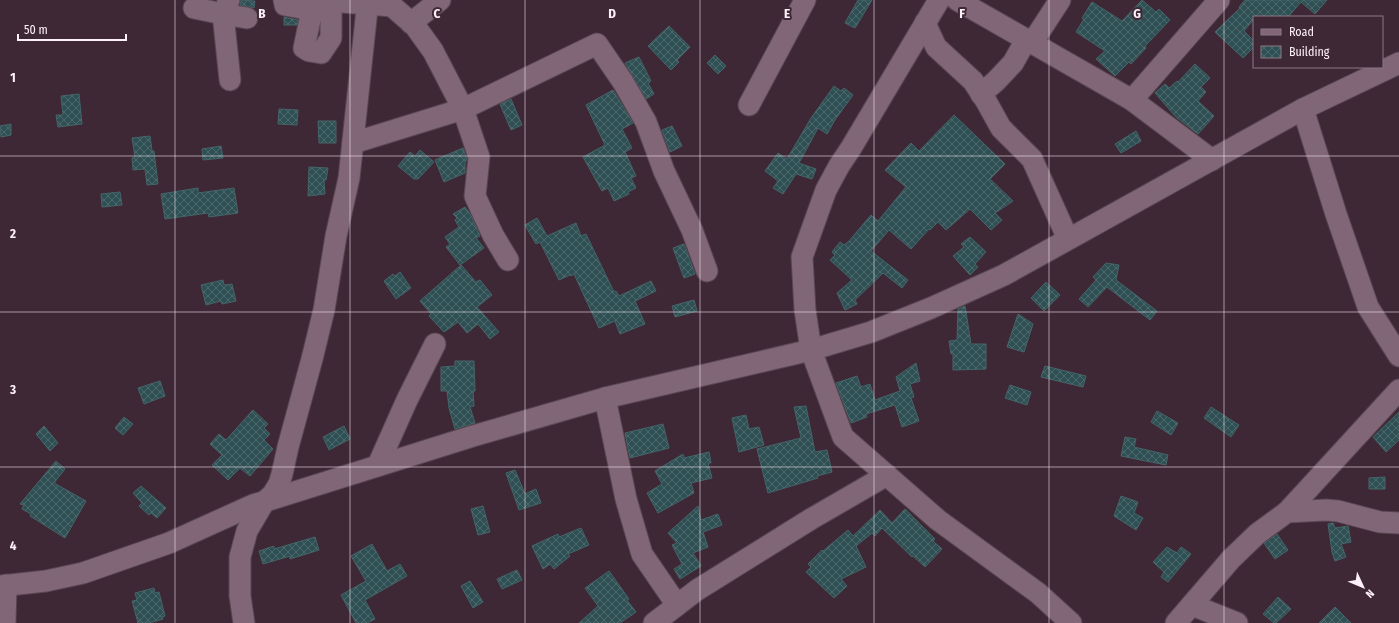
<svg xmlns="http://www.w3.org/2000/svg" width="1399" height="623" font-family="'Fira Sans Condensed',sans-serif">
	<defs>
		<pattern id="building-cross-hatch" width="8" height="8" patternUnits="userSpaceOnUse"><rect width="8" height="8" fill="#2e4f53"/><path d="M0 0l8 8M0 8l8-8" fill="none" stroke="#4d696c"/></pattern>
	</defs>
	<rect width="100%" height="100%" fill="#3e2836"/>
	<g fill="url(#building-cross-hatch)" stroke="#446569">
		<path d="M 241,0 L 255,1 L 254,8 L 240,5 Z"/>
		<path d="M 858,0 L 872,0 L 855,28 L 845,23 Z"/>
		<path d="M 1142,0 L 1156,12 L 1159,9 L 1170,20 L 1145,46 L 1146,48 L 1131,64 L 1129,62 L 1115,76 L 1096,59 L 1105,51 L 1076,32 L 1084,19 L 1082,18 L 1092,2 L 1122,21 Z"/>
		<path d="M 1245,0 L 1327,0 L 1315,14 L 1301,2 L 1288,17 L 1254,17 L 1254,19 L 1244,31 L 1254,41 L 1254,47 L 1243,58 L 1215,32 L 1240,8 L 1239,7 Z"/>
		<path d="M 284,17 L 298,20 L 297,25 L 284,25 Z"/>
		<path d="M 669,26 L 690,47 L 677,60 L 679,62 L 671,70 L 648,46 Z"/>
		<path d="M 715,55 L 726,66 L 718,74 L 707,63 Z"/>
		<path d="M 639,57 L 651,81 L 648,83 L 654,94 L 646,99 L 625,63 Z"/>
		<path d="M 1195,64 L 1210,78 L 1201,87 L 1206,92 L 1198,101 L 1214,116 L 1198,134 L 1176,117 L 1155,93 L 1165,84 L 1169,88 L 1177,81 L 1178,82 Z"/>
		<path d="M 834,86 L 841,91 L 844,88 L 853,95 L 835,120 L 827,134 L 818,128 L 799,163 L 816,169 L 812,179 L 796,174 L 783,194 L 773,188 L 778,181 L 765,171 L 778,153 L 787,159 L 811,118 Z"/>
		<path d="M 613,90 L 633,123 L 622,129 L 632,148 L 625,152 L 636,176 L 631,178 L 636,188 L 628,192 L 629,194 L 614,201 L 608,188 L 602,191 L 583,157 L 605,145 L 586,105 Z"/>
		<path d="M 79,94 L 82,124 L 58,127 L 56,115 L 63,115 L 61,96 Z"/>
		<path d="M 511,99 L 522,125 L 511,130 L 500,104 Z"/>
		<path d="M 279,109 L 298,110 L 297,125 L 278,124 Z"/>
		<path d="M 954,115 L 1005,164 L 990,179 L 1013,201 L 995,213 L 1002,220 L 991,230 L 970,209 L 946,230 L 938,222 L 930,230 L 929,229 L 911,249 L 889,230 L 871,251 L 908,280 L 902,288 L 883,273 L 855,300 L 857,304 L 845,310 L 837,293 L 852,280 L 830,260 L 835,255 L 832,252 L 840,242 L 844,245 L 849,241 L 871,215 L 878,221 L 906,187 L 885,170 L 911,143 L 919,151 Z"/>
		<path d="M 318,121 L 336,121 L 336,143 L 319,143 Z"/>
		<path d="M 11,124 L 11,135 L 1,137 L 0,126 Z"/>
		<path d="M 672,126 L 682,146 L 670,152 L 662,130 Z"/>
		<path d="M 1136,131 L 1141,141 L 1121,153 L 1115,144 Z"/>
		<path d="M 150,136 L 152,151 L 154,151 L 158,184 L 147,185 L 145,169 L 133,170 L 132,158 L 135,157 L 132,138 Z"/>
		<path d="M 221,146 L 223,158 L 203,160 L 202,149 Z"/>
		<path d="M 463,148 L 467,159 L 465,163 L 465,173 L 444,182 L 435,160 Z"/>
		<path d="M 420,150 L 434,162 L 418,179 L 414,179 L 398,166 L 410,152 L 415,156 Z"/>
		<path d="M 309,167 L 328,168 L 326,180 L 324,180 L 325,194 L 308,196 Z"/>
		<path d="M 198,188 L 198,193 L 234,188 L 238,213 L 209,217 L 208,213 L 165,219 L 161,194 Z"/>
		<path d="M 120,192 L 122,205 L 102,207 L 101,194 Z"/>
		<path d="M 465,207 L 471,215 L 480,236 L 476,238 L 484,248 L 460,265 L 446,247 L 450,244 L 445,237 L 459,227 L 455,220 L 457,218 L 453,214 Z"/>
		<path d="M 537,218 L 547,236 L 576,223 L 581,236 L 586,234 L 614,292 L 616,291 L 619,296 L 651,281 L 656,291 L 635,301 L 645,324 L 620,334 L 615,321 L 599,328 L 574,274 L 571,276 L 570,275 L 559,280 L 540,242 L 536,244 L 525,225 Z"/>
		<path d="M 970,237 L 986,252 L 975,264 L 978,267 L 970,275 L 953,256 L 964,247 L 961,244 Z"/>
		<path d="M 684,244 L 695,274 L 684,278 L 673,248 Z"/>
		<path d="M 1106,263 L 1119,265 L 1116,280 L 1157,311 L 1150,320 L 1107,287 L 1088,307 L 1079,299 L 1096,280 L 1093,277 Z"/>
		<path d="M 461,265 L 476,282 L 480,280 L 492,295 L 477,307 L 499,332 L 490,339 L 478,324 L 467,333 L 458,322 L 444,332 L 429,316 L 431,314 L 420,301 Z"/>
		<path d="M 400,272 L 411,288 L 396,299 L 384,281 L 393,274 L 395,276 Z"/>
		<path d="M 223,280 L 224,285 L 232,284 L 236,301 L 222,304 L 221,301 L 206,305 L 201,285 Z"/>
		<path d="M 1046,282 L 1060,295 L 1044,311 L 1031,298 Z"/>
		<path d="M 694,300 L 697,311 L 675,317 L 672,306 Z"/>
		<path d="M 965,306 L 971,344 L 986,344 L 986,369 L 953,370 L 953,353 L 951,354 L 949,341 L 957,340 L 958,309 Z"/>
		<path d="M 1018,314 L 1033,324 L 1024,352 L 1007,347 Z"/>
		<path d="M 455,361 L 474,361 L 475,391 L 473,391 L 474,406 L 470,407 L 475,423 L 455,429 L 449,408 L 447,391 L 441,391 L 441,367 L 455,366 Z"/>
		<path d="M 916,363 L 920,381 L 910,384 L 914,397 L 911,398 L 919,421 L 902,427 L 895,405 L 866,414 L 867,417 L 851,423 L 836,383 L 857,376 L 861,387 L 870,384 L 875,400 L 900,391 L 896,377 Z"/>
		<path d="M 1045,366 L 1086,376 L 1083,387 L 1041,377 Z"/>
		<path d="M 160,381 L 165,396 L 144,404 L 138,388 Z"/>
		<path d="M 1010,385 L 1031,392 L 1027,405 L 1005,398 Z"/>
		<path d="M 806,406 L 815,452 L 827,450 L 832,472 L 817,476 L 818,478 L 768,493 L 757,449 L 801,438 L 794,407 Z"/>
		<path d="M 1211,407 L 1239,425 L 1231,437 L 1204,418 Z"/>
		<path d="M 253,410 L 268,424 L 264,428 L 270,434 L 264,440 L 273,449 L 250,476 L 240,468 L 228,480 L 212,465 L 222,455 L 210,444 L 219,434 L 226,440 Z"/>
		<path d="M 1157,411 L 1178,423 L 1171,435 L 1151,422 Z"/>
		<path d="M 1399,412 L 1399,440 L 1386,452 L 1373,437 Z"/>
		<path d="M 746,415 L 749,429 L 759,427 L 764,445 L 739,452 L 732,418 Z"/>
		<path d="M 124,417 L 133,424 L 123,435 L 115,428 Z"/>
		<path d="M 663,424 L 669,448 L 630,458 L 625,433 Z"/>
		<path d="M 44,426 L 58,443 L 50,451 L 36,434 Z"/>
		<path d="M 344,426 L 350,439 L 329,450 L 323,437 Z"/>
		<path d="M 1125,437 L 1136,439 L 1134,447 L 1168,455 L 1166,465 L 1121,456 Z"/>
		<path d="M 709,452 L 711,463 L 708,463 L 712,478 L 691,483 L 694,493 L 658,513 L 647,493 L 662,484 L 655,471 L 683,454 L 684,458 Z"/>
		<path d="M 56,461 L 65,469 L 54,483 L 86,501 L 65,538 L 30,516 L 31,514 L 22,509 L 24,505 L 20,504 Z"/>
		<path d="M 515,470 L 525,494 L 536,489 L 541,503 L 519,510 L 506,473 Z"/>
		<path d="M 1385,477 L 1385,489 L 1369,489 L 1369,478 Z"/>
		<path d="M 141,486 L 166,508 L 157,518 L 151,513 L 149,515 L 139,506 L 142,503 L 133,493 Z"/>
		<path d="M 1121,496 L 1138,502 L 1134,513 L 1143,518 L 1136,530 L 1114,516 Z"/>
		<path d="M 483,506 L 490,532 L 478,535 L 471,509 Z"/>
		<path d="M 698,506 L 701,520 L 718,514 L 722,525 L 703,532 L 708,547 L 693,553 L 701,566 L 680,579 L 674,569 L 682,564 L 672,545 L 677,543 L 668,533 Z"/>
		<path d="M 905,509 L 935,539 L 933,541 L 942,549 L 925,567 L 913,556 L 912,557 L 882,528 L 875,536 L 872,533 L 856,546 L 866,567 L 841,579 L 847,586 L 834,598 L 806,572 L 811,567 L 808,564 L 822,550 L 823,551 L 848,530 L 853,536 L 880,510 L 892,523 Z"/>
		<path d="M 1333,523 L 1335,528 L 1348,526 L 1351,542 L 1341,544 L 1346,557 L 1335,561 L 1332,552 L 1328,524 Z"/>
		<path d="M 581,528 L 589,545 L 568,554 L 570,556 L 554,569 L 550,564 L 543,569 L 532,546 L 558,534 L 559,537 Z"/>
		<path d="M 1277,534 L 1288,550 L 1275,559 L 1264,543 Z"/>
		<path d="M 315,537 L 319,550 L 290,559 L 290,556 L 263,564 L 259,551 L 274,546 L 274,549 Z"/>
		<path d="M 372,544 L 387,571 L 400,564 L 407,576 L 365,600 L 375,619 L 367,623 L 356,623 L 341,595 L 366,581 L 351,556 Z"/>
		<path d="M 1167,547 L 1177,553 L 1181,547 L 1191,554 L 1168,582 L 1161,577 L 1164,572 L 1153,562 Z"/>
		<path d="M 517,570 L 522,580 L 502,589 L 497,579 Z"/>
		<path d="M 609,571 L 629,599 L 627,600 L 636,612 L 620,623 L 579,623 L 598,606 L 585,588 Z"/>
		<path d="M 470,581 L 483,602 L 473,608 L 461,586 Z"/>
		<path d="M 154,588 L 155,593 L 159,592 L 165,616 L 162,617 L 163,619 L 149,623 L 138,623 L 132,601 L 137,600 L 135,593 Z"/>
		<path d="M 1278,597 L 1291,609 L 1276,623 L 1274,623 L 1263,614 Z"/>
		<path d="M 1335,607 L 1351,623 L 1319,623 Z"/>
	</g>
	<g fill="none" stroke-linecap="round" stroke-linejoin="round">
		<g stroke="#584652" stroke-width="23">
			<g id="minor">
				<path d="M 229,0 L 223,14 L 247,18"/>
				<path d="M 284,0 L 285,5 L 312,10 L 304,48 L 309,51 L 321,53 L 331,38 L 331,1"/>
				<path d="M 317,0 L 392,6 L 415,26 L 433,51 L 463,109 L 479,157 L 475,196 L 493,235 L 508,260"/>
				<path d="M 939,0 L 851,148 L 839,166 L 826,190 L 802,257 L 805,310 L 811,350 L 843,437 L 938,520 L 1038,593 L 1071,623"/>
				<path d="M 957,0 L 1132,100 L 1212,160"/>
				<path d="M 194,8 L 223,14 L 230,80"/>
				<path d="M 411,23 L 440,0"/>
				<path d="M 925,23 L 936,47 L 973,81 L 986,101 L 1001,128 L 1032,159 L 1068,239"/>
				<path d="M 1032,43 L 1060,0"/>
				<path d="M 981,94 L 996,81 L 1013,63 L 1026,40"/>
				<path d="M 1132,100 L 1219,0"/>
				<path d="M 749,105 L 805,0"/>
				<path d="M 1303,109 L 1336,214 L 1368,307 L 1399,356"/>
				<path d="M 353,143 L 463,109 L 597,44 L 623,82 L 646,122 L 664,171 L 692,230 L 707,271"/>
				<path d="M 605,398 L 626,499 L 642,554 L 677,605"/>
				<path d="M 378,465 L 407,400 L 435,344"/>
				<path d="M 1287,512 L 1399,390"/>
				<path d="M 0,586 L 46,581 L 83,573 L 169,543 L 253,505 L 473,436 L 605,398 L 811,350 L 871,332 L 931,308 L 1004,275 L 1303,109 L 1399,63"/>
				<path d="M 1192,605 L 1237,623"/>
				<path d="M 5,623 L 6,585"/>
				<path d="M 244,623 L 240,596 L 240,557 L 247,531 L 264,502 L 273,494 L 279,484 L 282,474 L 288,447 L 312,359 L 324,310 L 336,236 L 349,178 L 368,0"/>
				<path d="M 654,623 L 697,590 L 811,519 L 887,475"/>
				<path d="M 1176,623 L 1231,559 L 1257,534 L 1287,512 L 1326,510 L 1338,511 L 1380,522 L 1399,523"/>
			</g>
		</g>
		<use href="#minor" stroke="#806676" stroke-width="21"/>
	</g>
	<path fill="none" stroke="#fef0f8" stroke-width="1" stroke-opacity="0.55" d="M 175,0 L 175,623M 350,0 L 350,623M 525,0 L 525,623M 700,0 L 700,623M 874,0 L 874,623M 1049,0 L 1049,623M 1224,0 L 1224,623M 0,156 L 1399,156M 0,312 L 1399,312M 0,467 L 1399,467"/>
	<g font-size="13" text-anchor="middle" font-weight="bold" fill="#fef0f8" stroke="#3e2836" stroke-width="4" stroke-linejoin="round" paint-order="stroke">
		<text x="262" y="18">B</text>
		<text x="437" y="18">C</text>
		<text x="612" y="18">D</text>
		<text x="787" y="18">E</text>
		<text x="962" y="18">F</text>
		<text x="1137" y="18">G</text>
		<text x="13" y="82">1</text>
		<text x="13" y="238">2</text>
		<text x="13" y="394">3</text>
		<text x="13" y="550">4</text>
	</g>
	<rect x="1253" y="16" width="130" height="52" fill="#3e2836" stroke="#8b7884"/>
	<rect x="1261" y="29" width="20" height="6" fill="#806676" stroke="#8b7884"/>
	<text x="1289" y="36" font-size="12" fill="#fef0f8">Road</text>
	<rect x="1261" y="46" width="20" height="12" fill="url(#building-cross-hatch)" stroke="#8b7884"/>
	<text x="1289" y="56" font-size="12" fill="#fef0f8">Building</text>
	<g transform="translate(1363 587) rotate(134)" stroke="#3e2836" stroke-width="3" paint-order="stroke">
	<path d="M0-3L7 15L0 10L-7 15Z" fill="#fef0f8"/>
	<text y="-6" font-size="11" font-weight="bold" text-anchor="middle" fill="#fef0f8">N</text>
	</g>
	<path d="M18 34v6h108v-6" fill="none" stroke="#fef0f8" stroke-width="2"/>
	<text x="24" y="34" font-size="12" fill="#fef0f8" stroke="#3e2836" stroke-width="3" paint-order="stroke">50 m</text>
</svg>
